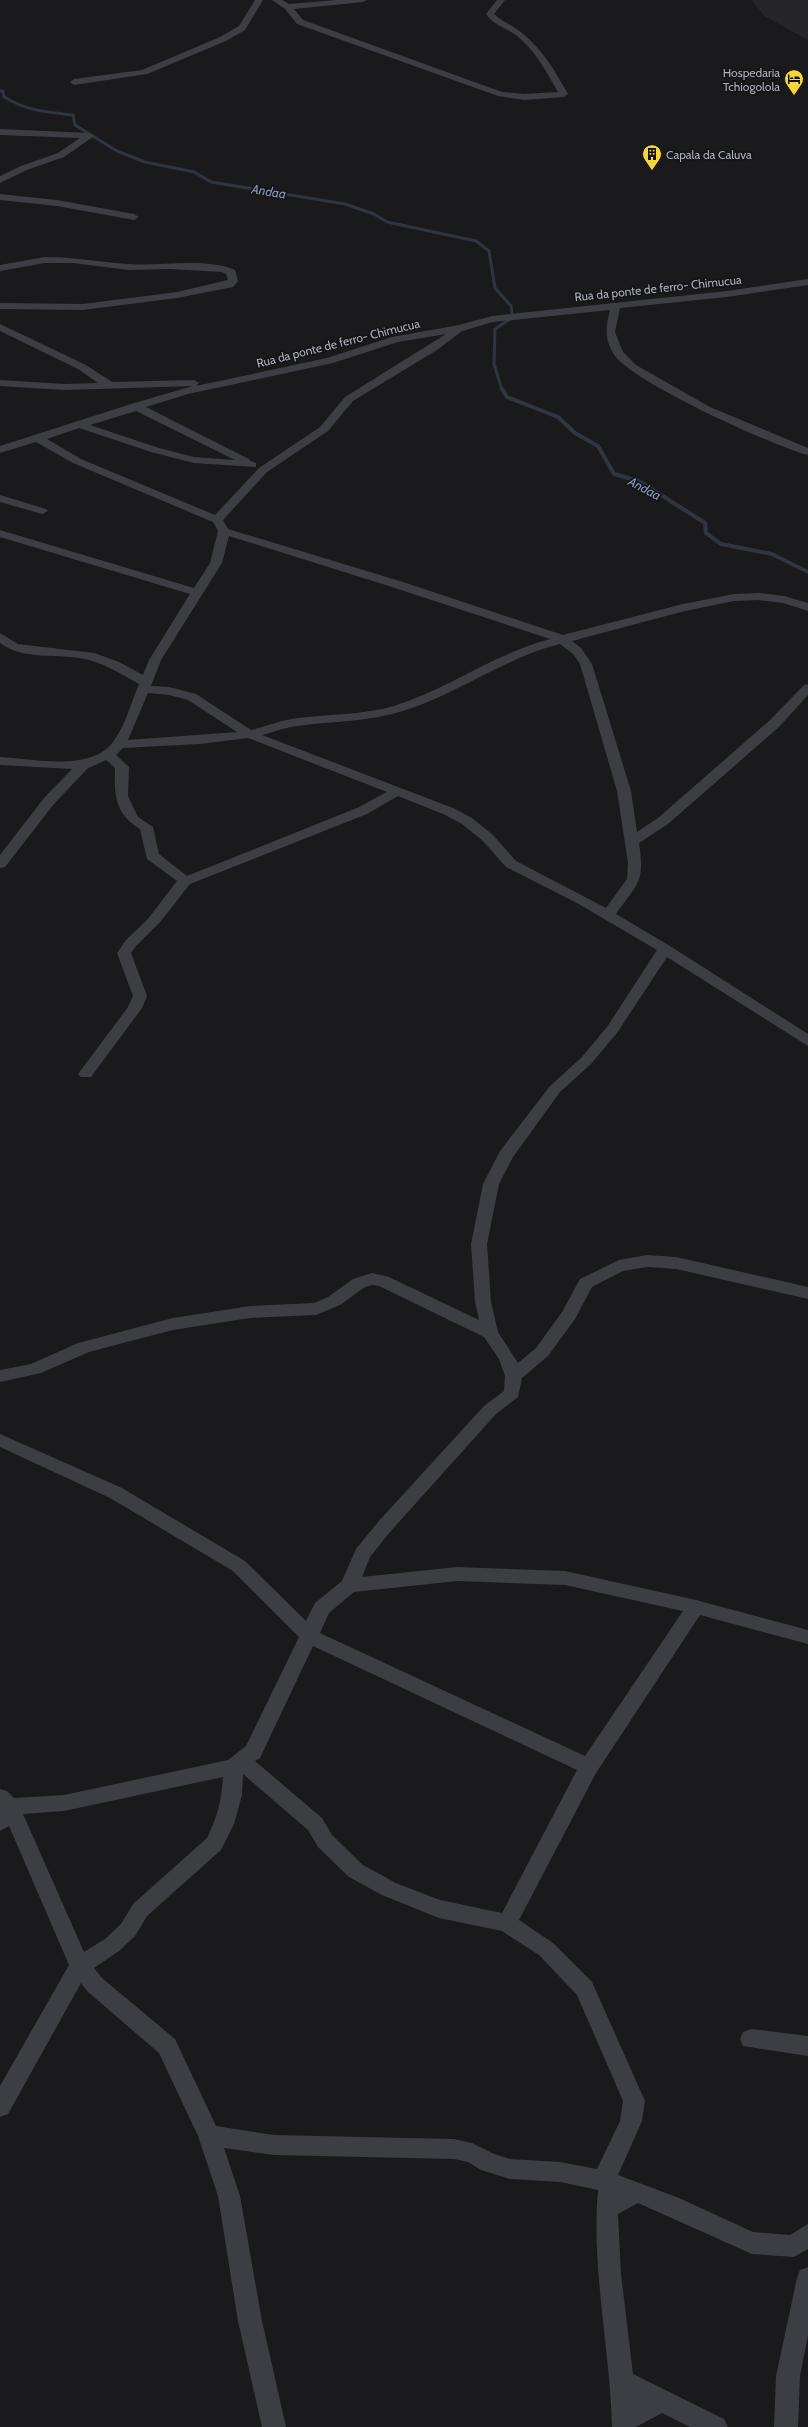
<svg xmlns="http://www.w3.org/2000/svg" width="808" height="2427" font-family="Cabin,sans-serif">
	<rect width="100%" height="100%" fill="#1a1a1c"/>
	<path fill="#26262a" d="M 752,0 L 808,0 L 808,40 L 764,16 Z"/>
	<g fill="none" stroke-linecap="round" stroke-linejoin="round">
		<g stroke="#2f3641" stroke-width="3">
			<path d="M 0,91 L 3,91 L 4,97 C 27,111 47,112 73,115 L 75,125 L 117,151 L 145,162 L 194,172 L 211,182 L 345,204 L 374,214 L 387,222 L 476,241 L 489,251 L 495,288 L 511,306 L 512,313"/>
			<path d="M 502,390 L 494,364 L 495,329 L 510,319"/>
		</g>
		<path stroke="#2f3641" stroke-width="4" d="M 502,389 L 507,397 L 558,417 L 575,433 L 598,446 L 614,474 L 639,481 L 705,523 L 706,533 L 721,544 L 772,554 L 808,572"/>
		<g fill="#3d3d44" fill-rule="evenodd">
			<path d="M 255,0 L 263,0 L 245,30 L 226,41 L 147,74 L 74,85 L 70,82 L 74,79 L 142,70 L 220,37 L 239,26 Z"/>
			<path d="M 272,0 L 282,0 L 289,4 L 337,0 L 367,0 L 363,2 L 294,9 L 303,20 L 502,92 L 524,94 L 558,92 C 546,71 535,50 516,35 C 504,27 495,26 486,14 L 497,0 L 505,0 L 494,14 C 504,23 513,25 522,33 C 543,50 555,71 568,94 L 564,97 L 524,100 L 498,96 L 297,24 L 285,9 Z"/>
			<path d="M 0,129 L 89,133 L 94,136 L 64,157 L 27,170 L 0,183 L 0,176 L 21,166 L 58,153 L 80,138 L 0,135 Z"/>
			<path d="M 0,194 L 57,200 L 134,214 L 139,217 L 134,220 L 57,206 L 0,200 Z"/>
			<path d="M 45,257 C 73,257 100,262 128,264 C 160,267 204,257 235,270 L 238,281 L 233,287 L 177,298 L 83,310 L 0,309 L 0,303 L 83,304 L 177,292 L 228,280 L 226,274 L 222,272 L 170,269 L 129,270 L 73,263 L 45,263 L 0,271 L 0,265 Z"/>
			<path d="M 808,279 L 808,285 L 727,297 L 620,308 L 615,332 L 623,352 L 636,365 L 710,407 L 808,448 L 808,455 C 775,447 627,380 613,353 C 604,337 606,326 610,310 L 493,322 L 462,331 L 437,350 L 353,401 L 328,431 L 267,472 L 223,520 L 228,529 L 403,582 L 563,635 L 683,604 L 734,594 L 759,593 L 784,596 L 808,603 L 808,611 L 783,603 L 759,600 L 734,601 L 685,611 L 572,641 L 581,648 L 592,664 L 631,791 L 637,832 L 658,818 L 769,721 L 804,685 L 808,684 L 808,695 L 779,727 L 668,824 L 639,843 C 645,883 638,883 616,914 L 670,946 L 808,1034 L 808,1046 L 667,957 L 617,1033 L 591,1064 L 560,1092 L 513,1157 L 499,1184 L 487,1244 L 491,1302 L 498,1332 L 518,1363 L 536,1348 L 562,1312 L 580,1279 L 619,1260 L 647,1255 L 676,1257 L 808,1287 L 808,1299 L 676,1269 L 647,1267 L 623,1271 L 592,1287 L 575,1319 L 548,1356 L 522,1378 L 518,1397 L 496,1414 L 390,1532 L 370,1557 L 362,1577 L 457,1567 L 565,1571 L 696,1600 L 808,1630 L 808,1644 L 700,1615 L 596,1773 L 519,1920 L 553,1943 L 592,1982 L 645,2101 L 642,2121 L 618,2175 L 679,2198 L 753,2232 L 790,2235 L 808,2224 L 808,2249 L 794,2257 L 752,2254 L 638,2203 L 618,2214 L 621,2274 L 633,2374 L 724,2419 L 728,2427 L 690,2427 L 662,2413 L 636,2427 L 612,2427 C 610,2348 591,2268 598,2190 L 560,2182 L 510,2179 L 481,2170 L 468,2162 L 454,2159 L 274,2155 L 224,2148 L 240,2196 L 262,2321 L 286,2427 L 262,2427 L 238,2321 L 218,2196 L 198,2136 L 159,2053 L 88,1992 L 81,1983 L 8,2114 L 0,2117 L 0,2086 L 69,1965 L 9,1826 L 0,1831 L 0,1789 L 7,1791 L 14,1798 L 64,1795 L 228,1760 L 246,1746 L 299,1637 L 233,1571 L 110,1498 L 0,1447 L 0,1434 L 122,1488 L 245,1561 L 306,1621 L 315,1603 L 342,1581 L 356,1549 L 378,1522 L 484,1406 L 504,1391 L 505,1376 L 499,1359 L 484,1337 L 379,1286 L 372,1285 L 365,1287 L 340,1305 L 316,1315 L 250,1318 L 173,1330 L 89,1352 L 41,1373 L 0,1382 L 0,1370 L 31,1364 L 78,1343 L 173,1318 L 250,1306 L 314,1303 L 328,1297 L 353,1279 L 372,1273 L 389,1277 L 479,1320 L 475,1302 L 471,1244 L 483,1184 L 500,1151 L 550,1086 L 581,1058 L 607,1027 L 657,950 L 577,903 L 506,867 L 483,841 L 462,824 L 443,814 L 398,796 L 367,814 L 190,884 L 161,921 L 136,946 L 131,953 L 147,996 L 142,1008 L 91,1077 L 81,1077 L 78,1074 L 128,1007 L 133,996 L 117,953 L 126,940 L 147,920 L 177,881 L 147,859 L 140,829 C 115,814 114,795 115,768 L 106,760 L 87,769 L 54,804 L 5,867 L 0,868 L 0,855 L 44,798 L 72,769 L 0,765 L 0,757 C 33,759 91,772 113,742 C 125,726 131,703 139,684 C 123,675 107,665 89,660 C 60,652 26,662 0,643 L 0,633 L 18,644 L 94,653 L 119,662 L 143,675 L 149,660 L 190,594 L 0,537 L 0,530 L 194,588 L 210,563 L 218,531 L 213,522 L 73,463 L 36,442 L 0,453 L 0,446 L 131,404 L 193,386 L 65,390 L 0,386 L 0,380 L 65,384 L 98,383 L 78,369 L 0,331 L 0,324 L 86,365 L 112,382 L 194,380 L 199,383 L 196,386 L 327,358 L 392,337 L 459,325 L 492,316 L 727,291 ZM 446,334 L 345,397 L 320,427 L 259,468 L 215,515 L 81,459 L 47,439 L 79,428 L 151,452 L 194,463 L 256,467 L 256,463 L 250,461 L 249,459 L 146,407 L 188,394 L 333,363 L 398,342 ZM 136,411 L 235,460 L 194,457 L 159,448 L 90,425 ZM 229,536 L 395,588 L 550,639 C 494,654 448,689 394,706 C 363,715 330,714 298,718 C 282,720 267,726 251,730 L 196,694 L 169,687 L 151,686 L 161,660 L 222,563 ZM 560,644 L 573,654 L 580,664 L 617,791 L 628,863 L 627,879 L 606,908 L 516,861 L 493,835 L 472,818 L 453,808 L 262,735 C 274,732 286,727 298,726 C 333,721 369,722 403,711 C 458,694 504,658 560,644 ZM 148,693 L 169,695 L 188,700 L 237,732 L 128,740 ZM 248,738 L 387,792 L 357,808 L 187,876 L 159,854 L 153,827 L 138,817 L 128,796 L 129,767 L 116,755 L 123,748 L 200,744 ZM 457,1581 L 565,1585 L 683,1611 L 585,1756 L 320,1633 L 329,1613 L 354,1592 ZM 313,1646 L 577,1770 L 502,1913 L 440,1900 L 396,1883 L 363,1865 L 332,1835 L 322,1818 L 255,1761 L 260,1758 ZM 243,1774 L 308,1830 L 318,1847 L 349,1877 L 382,1895 L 439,1918 L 502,1931 L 539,1955 L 577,1995 L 623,2101 L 620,2121 L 597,2169 L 560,2162 L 510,2159 L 494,2154 L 472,2143 L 454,2139 L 274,2135 L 216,2126 L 175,2039 L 102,1978 L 94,1968 L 119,1951 L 135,1936 L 147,1916 L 221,1850 L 234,1824 L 242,1795 ZM 223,1777 C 222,1799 217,1818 207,1838 L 133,1904 L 121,1924 L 105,1939 L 84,1952 L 23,1814 L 64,1811 Z"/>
			<path d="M 0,495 L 46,509 L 48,511 L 42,514 L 0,502 Z"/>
			<path d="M 751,2029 L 808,2036 L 808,2056 L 743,2046 L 740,2039 L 743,2032 Z"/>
			<path d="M 808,2267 L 808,2335 L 800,2376 L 798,2427 L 774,2427 L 776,2376 L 797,2278 L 800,2270 Z"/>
		</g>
	</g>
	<defs>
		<g id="hotel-pin" transform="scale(1)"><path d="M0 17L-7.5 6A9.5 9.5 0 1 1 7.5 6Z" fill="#f8d536" stroke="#151518"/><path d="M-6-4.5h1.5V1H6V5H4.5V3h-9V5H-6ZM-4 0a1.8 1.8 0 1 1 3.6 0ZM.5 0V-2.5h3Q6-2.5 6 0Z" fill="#111"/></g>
		<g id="building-pin" transform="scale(1)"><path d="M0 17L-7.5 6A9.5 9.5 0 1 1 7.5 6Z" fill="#f8d536" stroke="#151518"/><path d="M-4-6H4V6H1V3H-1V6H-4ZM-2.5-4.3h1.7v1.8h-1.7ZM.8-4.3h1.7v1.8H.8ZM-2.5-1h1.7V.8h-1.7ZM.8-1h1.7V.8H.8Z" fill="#111"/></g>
	</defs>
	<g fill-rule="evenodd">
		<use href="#hotel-pin" x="794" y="79"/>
		<use href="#building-pin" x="652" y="154"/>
	</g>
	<g text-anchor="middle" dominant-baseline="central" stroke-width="3.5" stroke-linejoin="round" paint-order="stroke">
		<g font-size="12" fill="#acafbc" stroke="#151518" text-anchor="end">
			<text x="780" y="72">Hospedaria<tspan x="780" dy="14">Tchiogolola</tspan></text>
			<text x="666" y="154" text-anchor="start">Capala da Caluva</text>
		</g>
		<g font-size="12" fill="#acafbc" stroke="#151518">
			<text transform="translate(658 288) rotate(-6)">Rua da ponte de ferro- Chimucua</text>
			<text transform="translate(338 343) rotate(-14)">Rua da ponte de ferro- Chimucua</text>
		</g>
		<g font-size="13" font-style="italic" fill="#8397b8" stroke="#151518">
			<text transform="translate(269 191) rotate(9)">Andaa</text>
			<text transform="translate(645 488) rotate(28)">Andaa</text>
		</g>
	</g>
</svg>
